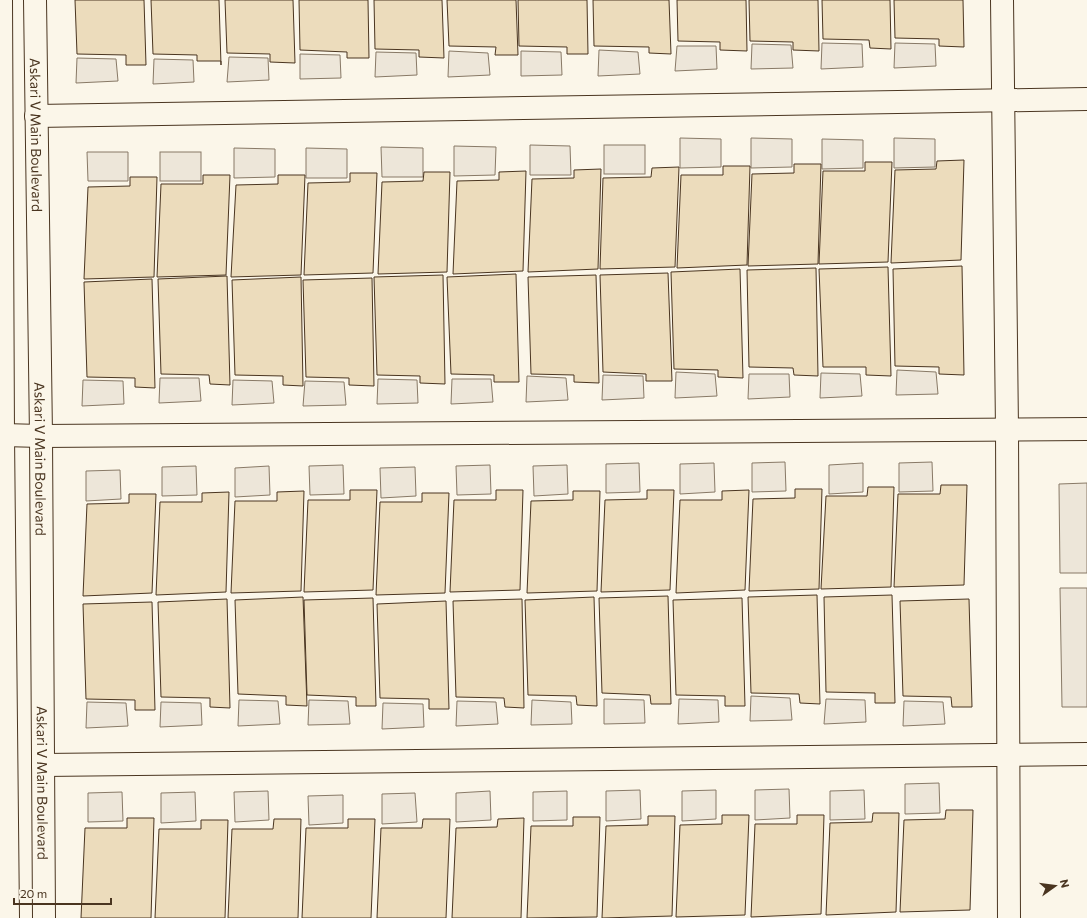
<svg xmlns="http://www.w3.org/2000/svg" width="1087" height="918" font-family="Commissioner,sans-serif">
	<rect width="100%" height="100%" fill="#fbf6e9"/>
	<g fill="#ede6d9" stroke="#887966">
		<path d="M 822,43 L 862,44 L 863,67 L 821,69 Z"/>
		<path d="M 895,43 L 935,44 L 936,66 L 894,68 Z"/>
		<path d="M 752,44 L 791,45 L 793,68 L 751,69 Z"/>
		<path d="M 677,46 L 716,46 L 717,69 L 675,71 Z"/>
		<path d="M 599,50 L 638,52 L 640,74 L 598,76 Z"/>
		<path d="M 449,51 L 488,53 L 490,75 L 448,77 Z"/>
		<path d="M 521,51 L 561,52 L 562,75 L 521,76 Z"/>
		<path d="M 376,52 L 416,53 L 417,75 L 375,77 Z"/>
		<path d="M 300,54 L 340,55 L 341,78 L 300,79 Z"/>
		<path d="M 229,57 L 268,58 L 269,80 L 227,82 Z"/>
		<path d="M 77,58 L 116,59 L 118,81 L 76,83 Z"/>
		<path d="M 154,59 L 193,60 L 194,82 L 153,84 Z"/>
		<path d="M 680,138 L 721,139 L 721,167 L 680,168 Z"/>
		<path d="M 751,138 L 792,139 L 792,167 L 751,168 Z"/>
		<path d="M 894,138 L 935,139 L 935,167 L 894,168 Z"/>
		<path d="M 822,139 L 863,140 L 863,168 L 822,169 Z"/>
		<path d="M 530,145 L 570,146 L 571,175 L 530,175 Z"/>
		<rect x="604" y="145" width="41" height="29"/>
		<path d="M 454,146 L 496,147 L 495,175 L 454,176 Z"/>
		<path d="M 381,147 L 423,148 L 423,177 L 382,177 Z"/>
		<path d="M 234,148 L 275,149 L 275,177 L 234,178 Z"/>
		<path d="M 306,148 L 347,149 L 347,178 L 306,178 Z"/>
		<path d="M 87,152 L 128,152 L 128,181 L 88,181 Z"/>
		<rect x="160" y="152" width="41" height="29"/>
		<path d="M 897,370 L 936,372 L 938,394 L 896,395 Z"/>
		<path d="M 676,372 L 715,374 L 717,396 L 675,398 Z"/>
		<path d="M 821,373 L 860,374 L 862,396 L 820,398 Z"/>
		<path d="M 749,374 L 789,374 L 790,397 L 748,399 Z"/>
		<path d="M 603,375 L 643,376 L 644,398 L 602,400 Z"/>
		<path d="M 527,376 L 566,378 L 568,400 L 526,402 Z"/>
		<path d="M 160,378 L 199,378 L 201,401 L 159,403 Z"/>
		<path d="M 378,379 L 417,380 L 418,403 L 377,404 Z"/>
		<path d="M 452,379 L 491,379 L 493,402 L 451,404 Z"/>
		<path d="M 83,380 L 123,381 L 124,404 L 82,406 Z"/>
		<path d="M 233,380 L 272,381 L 274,403 L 232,405 Z"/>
		<path d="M 305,381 L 344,382 L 346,405 L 303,406 Z"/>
		<path d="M 785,462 L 786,491 L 752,492 L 752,463 Z"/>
		<path d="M 932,462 L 933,491 L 899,492 L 899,463 Z"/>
		<path d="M 639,463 L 640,492 L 606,493 L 606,464 Z"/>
		<path d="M 714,463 L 715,492 L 680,494 L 680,464 Z"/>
		<path d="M 863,463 L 863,492 L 829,494 L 829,465 Z"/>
		<path d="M 343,465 L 344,494 L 310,495 L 309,466 Z"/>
		<path d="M 490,465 L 491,494 L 457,495 L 456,466 Z"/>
		<path d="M 567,465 L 568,494 L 534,496 L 533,466 Z"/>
		<path d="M 196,466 L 197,495 L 162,496 L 162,467 Z"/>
		<path d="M 269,466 L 270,495 L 235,497 L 235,468 Z"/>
		<path d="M 415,467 L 416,496 L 381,498 L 380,468 Z"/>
		<path d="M 120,470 L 121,499 L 86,501 L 86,471 Z"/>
		<path d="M 1087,483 L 1087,573 L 1060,573 L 1059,484 Z"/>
		<path d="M 1060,588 L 1087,588 L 1087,707 L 1062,707 Z"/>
		<path d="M 751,696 L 790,698 L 792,720 L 750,721 Z"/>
		<path d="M 604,699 L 644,700 L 645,723 L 604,724 Z"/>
		<path d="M 679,699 L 718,700 L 719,722 L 678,724 Z"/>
		<path d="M 826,699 L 865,700 L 866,722 L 824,724 Z"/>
		<path d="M 239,700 L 278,701 L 280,724 L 238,726 Z"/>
		<path d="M 309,700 L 348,701 L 350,724 L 308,725 Z"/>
		<path d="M 532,700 L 571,702 L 572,724 L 531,725 Z"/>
		<path d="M 457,701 L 496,702 L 498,724 L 456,726 Z"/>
		<path d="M 904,701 L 943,702 L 945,724 L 903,726 Z"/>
		<path d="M 87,702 L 126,703 L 128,726 L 86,728 Z"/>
		<path d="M 161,702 L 201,703 L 202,725 L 160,727 Z"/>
		<path d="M 383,703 L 423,704 L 424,727 L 382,729 Z"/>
		<path d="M 939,783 L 940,813 L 905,814 L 905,784 Z"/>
		<path d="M 789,789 L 790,818 L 755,820 L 755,790 Z"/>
		<path d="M 640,790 L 641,819 L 606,821 L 606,791 Z"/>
		<path d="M 716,790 L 716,819 L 682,821 L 682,791 Z"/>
		<path d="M 864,790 L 865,819 L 830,820 L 830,791 Z"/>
		<path d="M 268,791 L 269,820 L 235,822 L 234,792 Z"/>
		<path d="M 490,791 L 491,820 L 456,822 L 456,793 Z"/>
		<path d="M 567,791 L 567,820 L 533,821 L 533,792 Z"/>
		<path d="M 122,792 L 123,821 L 88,822 L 88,793 Z"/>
		<path d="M 195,792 L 196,821 L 161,823 L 161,793 Z"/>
		<path d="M 415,793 L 417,822 L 382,824 L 382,794 Z"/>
		<path d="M 343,795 L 343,823 L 309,825 L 308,796 Z"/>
	</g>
	<g fill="#ecdcbc" stroke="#4a3520">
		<path d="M 75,0 L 144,0 L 146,65 L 126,65 L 126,55 L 77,54 Z"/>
		<path d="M 151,0 L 219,0 L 221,65 L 221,61 L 197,61 L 197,55 L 153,54 Z"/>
		<path d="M 225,0 L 293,0 L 295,63 L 270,62 L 270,54 L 227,53 Z"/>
		<path d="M 299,0 L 368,0 L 369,58 L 347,58 L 347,52 L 300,50 Z"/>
		<path d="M 374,0 L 442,0 L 444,58 L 419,57 L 419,50 L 375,49 Z"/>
		<path d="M 447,0 L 516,0 L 518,55 L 495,55 L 496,47 L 449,46 Z"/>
		<path d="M 518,0 L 587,0 L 588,54 L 567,54 L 567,47 L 519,46 Z"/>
		<path d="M 593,0 L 669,0 L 671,54 L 649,53 L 649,47 L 594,46 Z"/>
		<path d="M 677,0 L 746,0 L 747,51 L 720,50 L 720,42 L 678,41 Z"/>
		<path d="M 749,0 L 818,0 L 819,51 L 793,50 L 793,42 L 750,41 Z"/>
		<path d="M 822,0 L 890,0 L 891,49 L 870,48 L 869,40 L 823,39 Z"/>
		<path d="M 894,0 L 963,0 L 964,47 L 939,46 L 939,39 L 895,38 Z"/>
		<path d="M 964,160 L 961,260 L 891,263 L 895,170 L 936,169 L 937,161 Z"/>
		<path d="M 865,162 L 892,162 L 888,262 L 819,264 L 823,171 L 865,171 Z"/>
		<path d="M 794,164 L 821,164 L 818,264 L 748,266 L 752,174 L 794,173 Z"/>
		<path d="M 723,166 L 750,166 L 747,265 L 677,268 L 681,175 L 723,175 Z"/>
		<path d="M 679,167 L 675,267 L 600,269 L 603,178 L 651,177 L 652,168 Z"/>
		<path d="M 601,169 L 598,269 L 528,272 L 532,179 L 574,178 L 574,170 Z"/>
		<path d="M 526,171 L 523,271 L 453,274 L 457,181 L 499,180 L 499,172 Z"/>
		<path d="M 424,172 L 450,172 L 447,272 L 378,274 L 382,182 L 423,181 Z"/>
		<path d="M 350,173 L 377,173 L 373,273 L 304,275 L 308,183 L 350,182 Z"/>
		<path d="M 203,175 L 230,175 L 226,275 L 157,277 L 161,184 L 203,184 Z"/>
		<path d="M 278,175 L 305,175 L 301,275 L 231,277 L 236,185 L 278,184 Z"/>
		<path d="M 130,177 L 157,177 L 154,277 L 84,279 L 88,187 L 130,186 Z"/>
		<path d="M 962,266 L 964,375 L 939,374 L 939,367 L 895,366 L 893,269 Z"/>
		<path d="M 888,267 L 891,376 L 866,375 L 866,367 L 823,367 L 819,269 Z"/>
		<path d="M 816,268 L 818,376 L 794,375 L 793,368 L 749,367 L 747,270 Z"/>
		<path d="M 740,269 L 743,378 L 718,377 L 718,370 L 674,369 L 671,272 Z"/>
		<path d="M 668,273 L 672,381 L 646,381 L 646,374 L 603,372 L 600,275 Z"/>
		<path d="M 516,274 L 519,382 L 494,382 L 494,375 L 451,374 L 447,277 Z"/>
		<path d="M 443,275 L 445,384 L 420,383 L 420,376 L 377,375 L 374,277 Z"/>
		<path d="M 596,275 L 599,383 L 574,382 L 574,375 L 531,374 L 528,277 Z"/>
		<path d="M 227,276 L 230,385 L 210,384 L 209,375 L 161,374 L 158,279 Z"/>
		<path d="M 301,277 L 303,386 L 283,385 L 283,376 L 235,375 L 232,280 Z"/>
		<path d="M 372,278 L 374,386 L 349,385 L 349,378 L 306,377 L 303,280 Z"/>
		<path d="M 152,279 L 155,388 L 135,387 L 135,378 L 87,377 L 84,282 Z"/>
		<path d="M 941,485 L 967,485 L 964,585 L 894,587 L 898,494 L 940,494 Z"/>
		<path d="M 868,487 L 894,487 L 891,587 L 821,589 L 826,496 L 867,496 Z"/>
		<path d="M 795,489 L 822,489 L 819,589 L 749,591 L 753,499 L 795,498 Z"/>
		<path d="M 350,490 L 377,490 L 373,590 L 304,592 L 308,500 L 350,500 Z"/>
		<path d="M 496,490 L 523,490 L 520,590 L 450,592 L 454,500 L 496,500 Z"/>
		<path d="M 647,490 L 674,490 L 670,590 L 601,592 L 605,500 L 647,499 Z"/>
		<path d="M 749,490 L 745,590 L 676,593 L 680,500 L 722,500 L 722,491 Z"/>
		<path d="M 304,491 L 301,591 L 231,593 L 235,501 L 277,501 L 277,492 Z"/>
		<path d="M 573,491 L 600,491 L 597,591 L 527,593 L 531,501 L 573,500 Z"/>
		<path d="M 229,492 L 226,592 L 156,595 L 160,502 L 202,502 L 202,493 Z"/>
		<path d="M 422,493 L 449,493 L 445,593 L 376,595 L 380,502 L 422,502 Z"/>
		<path d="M 129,494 L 156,494 L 152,593 L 83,596 L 87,504 L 129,503 Z"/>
		<path d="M 817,595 L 820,704 L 800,703 L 799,694 L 751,693 L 748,597 Z"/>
		<path d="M 892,595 L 895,703 L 875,703 L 875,693 L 826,692 L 824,597 Z"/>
		<path d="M 668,596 L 671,704 L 651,704 L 650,695 L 602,693 L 599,598 Z"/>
		<path d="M 303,597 L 307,706 L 286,705 L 286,696 L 238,694 L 235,600 Z"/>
		<path d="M 594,597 L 597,706 L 577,705 L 576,696 L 528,695 L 525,600 Z"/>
		<path d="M 373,598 L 376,706 L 356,706 L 356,697 L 307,695 L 304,600 Z"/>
		<path d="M 742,598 L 745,706 L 725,706 L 725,696 L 676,695 L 673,600 Z"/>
		<path d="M 227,599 L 230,708 L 210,707 L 210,698 L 161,697 L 158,602 Z"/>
		<path d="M 522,599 L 524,708 L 505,707 L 504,698 L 456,697 L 453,601 Z"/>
		<path d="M 969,599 L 972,707 L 952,707 L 951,697 L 903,696 L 900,601 Z"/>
		<path d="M 446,601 L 449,709 L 429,709 L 429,699 L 380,698 L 377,604 Z"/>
		<path d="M 152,602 L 155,710 L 135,710 L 135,700 L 86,699 L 83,604 Z"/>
		<path d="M 946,810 L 973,810 L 970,910 L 900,912 L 904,820 L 945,819 Z"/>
		<path d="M 873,813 L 899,813 L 896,912 L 826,915 L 830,823 L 872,822 Z"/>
		<path d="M 722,815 L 749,815 L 745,915 L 676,917 L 680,825 L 722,824 Z"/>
		<path d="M 797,815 L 824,815 L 821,914 L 751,917 L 755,824 L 797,824 Z"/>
		<path d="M 648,816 L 675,816 L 672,916 L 602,918 L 606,826 L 648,825 Z"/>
		<path d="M 573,817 L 600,817 L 597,917 L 527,918 L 531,826 L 573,826 Z"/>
		<path d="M 127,818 L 154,818 L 151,918 L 81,918 L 85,828 L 127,828 Z"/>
		<path d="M 524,818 L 521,918 L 452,918 L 456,828 L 497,827 L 498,819 Z"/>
		<path d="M 274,819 L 301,819 L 298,918 L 228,918 L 232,829 L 273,829 Z"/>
		<path d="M 348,819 L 375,819 L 371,918 L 302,918 L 306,828 L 348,828 Z"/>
		<path d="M 423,819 L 450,819 L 446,918 L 377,918 L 381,828 L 422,828 Z"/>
		<path d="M 201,820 L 228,820 L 225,918 L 155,918 L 159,829 L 201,829 Z"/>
	</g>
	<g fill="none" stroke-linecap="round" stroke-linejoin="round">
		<g stroke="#4a3520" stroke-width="24">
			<g id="street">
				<path d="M 1002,0 L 1007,429 L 1009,918"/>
				<path d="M 36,116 L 1087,99"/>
				<path d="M 41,436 L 1087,429"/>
				<path d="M 43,765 L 1087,754"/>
			</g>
		</g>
		<g stroke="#4a3520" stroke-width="24">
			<g id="secondary">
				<path d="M 1,0 L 3,435 L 8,918"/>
				<path id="s1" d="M 35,0 L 41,436 L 44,918"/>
				<path d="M 3,435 L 41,436"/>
			</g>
		</g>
		<use href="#street" stroke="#fbf6e9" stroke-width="22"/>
		<use href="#secondary" stroke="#fbf6e9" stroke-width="22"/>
	</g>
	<g text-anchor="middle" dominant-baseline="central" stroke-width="3" stroke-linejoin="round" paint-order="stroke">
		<g font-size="14" fill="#4a3520" stroke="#fbf6e9">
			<text stroke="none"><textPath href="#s1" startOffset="135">Askari V Main Boulevard</textPath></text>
			<text stroke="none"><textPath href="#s1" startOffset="459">Askari V Main Boulevard</textPath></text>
			<text stroke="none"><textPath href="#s1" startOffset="783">Askari V Main Boulevard</textPath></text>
		</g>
	</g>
	<g transform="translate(1055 886) rotate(76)" stroke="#fbf6e9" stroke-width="3" paint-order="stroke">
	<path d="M0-3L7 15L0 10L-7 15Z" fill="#4a3520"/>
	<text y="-6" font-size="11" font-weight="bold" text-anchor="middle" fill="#4a3520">N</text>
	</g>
	<path d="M14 898v6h97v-6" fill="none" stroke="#4a3520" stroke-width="2"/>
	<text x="20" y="898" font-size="12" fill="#4a3520" stroke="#fbf6e9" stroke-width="3" paint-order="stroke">20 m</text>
</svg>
